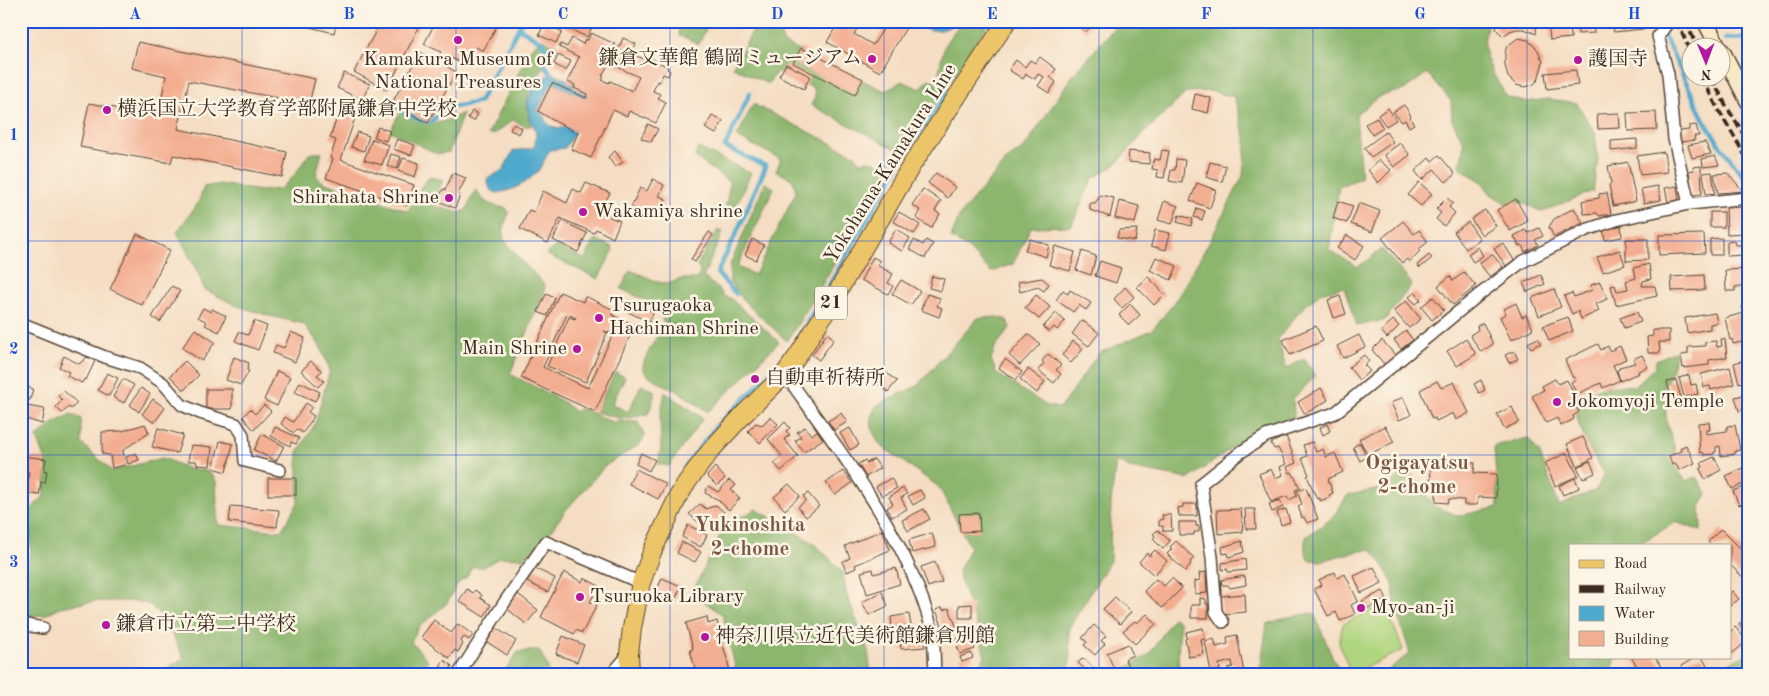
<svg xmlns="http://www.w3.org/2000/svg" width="1769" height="696" font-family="'Old Standard TT','Noto Serif JP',serif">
	<rect width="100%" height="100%" fill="#fcf5e5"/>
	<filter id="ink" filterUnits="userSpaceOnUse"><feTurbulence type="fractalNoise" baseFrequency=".02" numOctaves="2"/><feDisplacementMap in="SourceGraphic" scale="10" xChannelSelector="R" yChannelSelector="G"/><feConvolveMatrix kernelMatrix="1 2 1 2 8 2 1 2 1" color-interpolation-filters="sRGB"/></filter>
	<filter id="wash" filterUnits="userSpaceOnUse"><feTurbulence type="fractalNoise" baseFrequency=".0096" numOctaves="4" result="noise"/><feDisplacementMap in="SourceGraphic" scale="20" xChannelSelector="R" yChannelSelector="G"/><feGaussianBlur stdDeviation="1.12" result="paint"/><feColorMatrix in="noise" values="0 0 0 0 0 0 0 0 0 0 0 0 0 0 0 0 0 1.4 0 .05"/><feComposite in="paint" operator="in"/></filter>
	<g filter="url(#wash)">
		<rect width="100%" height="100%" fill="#f4ddc2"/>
		<path fill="#b0d57f" stroke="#76804e" d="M 1385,604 L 1403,650 L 1351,674 L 1339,643 L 1343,624 Z"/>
		<g fill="#8cb66e" stroke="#647046">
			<path d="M 679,21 L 710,21 L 699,44 L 679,35 Z"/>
			<path d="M 758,21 L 765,21 L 779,29 L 783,43 L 885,91 L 902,81 L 920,89 L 929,79 L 945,88 L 903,153 L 811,105 L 815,97 L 814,88 L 777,71 L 768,84 L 733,67 Z"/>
			<path d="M 964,21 L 990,21 L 952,79 L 939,72 C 944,45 944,41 964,21 Z"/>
			<path d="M 1120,21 L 1487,21 C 1487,30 1484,39 1484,45 C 1486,64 1497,81 1507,97 L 1525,102 L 1548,99 L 1577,103 L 1595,133 L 1598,159 L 1593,191 L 1542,212 L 1523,203 L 1505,203 L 1491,194 L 1481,181 L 1460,168 L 1464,143 L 1452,120 L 1451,101 L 1427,73 L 1404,90 L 1380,96 L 1356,114 L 1361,178 L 1339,186 L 1329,250 L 1358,267 L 1382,249 L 1412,284 L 1385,320 L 1357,326 L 1344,287 L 1320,293 L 1300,311 L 1278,339 L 1286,369 L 1304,359 L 1315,376 L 1293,399 L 1294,417 L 1256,430 L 1189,479 L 1130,468 L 1116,461 L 1111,502 L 1110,561 L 1069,628 L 1070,665 L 1064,675 L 967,675 L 977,672 L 985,656 L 977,626 L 958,573 L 970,547 L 939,487 L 880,445 L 872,430 L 871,416 L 877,405 L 917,386 L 978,318 L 998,317 L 1007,320 L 1010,328 L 995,347 L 991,360 L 997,374 L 1047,406 L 1060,408 L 1099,353 L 1152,330 L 1175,302 L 1211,239 L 1243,176 L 1246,141 L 1234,97 L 1211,91 L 1187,92 L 1143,134 L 1115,165 L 1093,178 L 1071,226 L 1031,227 L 1013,264 L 991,272 L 965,246 L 951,238 L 960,215 L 1007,160 L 1025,147 L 1070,79 Z"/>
			<path d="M 542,39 L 557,46 C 551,58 530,85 528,94 C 526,105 528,116 531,126 L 525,126 L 513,120 L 494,134 L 488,134 L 531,48 Z"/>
			<path d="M 753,104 L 855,155 L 860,163 L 867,160 L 880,164 L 889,161 L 897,164 L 846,244 L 813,300 L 787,341 L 750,307 L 740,296 L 730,282 L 730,265 L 765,183 L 774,188 L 737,267 L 755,275 L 796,192 L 793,180 L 776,171 L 781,159 L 737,137 Z"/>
			<path d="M 400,112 C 429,122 434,129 463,113 L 449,152 L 438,154 L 390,131 Z"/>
			<path d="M 698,148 L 751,173 L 730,219 L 725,212 L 730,182 L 695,157 Z"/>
			<path d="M 322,152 L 316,176 L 323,182 L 408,211 L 421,187 L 429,177 L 443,180 L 432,205 L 460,213 L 467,209 L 476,189 C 485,204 489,205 506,208 L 509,213 L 504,225 L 503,238 C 515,256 531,269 545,286 L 543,295 L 510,374 L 562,401 L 575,412 L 581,408 L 612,422 L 637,421 L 645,436 L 640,444 L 605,466 L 566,510 L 541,544 L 523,558 L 500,557 L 484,567 L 472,567 L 467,577 L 458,583 L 447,603 L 418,628 L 411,642 L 428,660 L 417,675 L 156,675 L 184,658 L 164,619 L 150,605 L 136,601 L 96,601 L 60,607 L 45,615 L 25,616 L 21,609 L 21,603 L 28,585 L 26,569 L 31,550 L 28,512 L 44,496 L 47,463 L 37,437 L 54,423 L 71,414 L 81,419 L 81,443 L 112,471 L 163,458 L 191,470 L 206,471 L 213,476 L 216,482 L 218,525 L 281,531 L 298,503 L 298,452 L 315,424 L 330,370 L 320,346 L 304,324 L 270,316 L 237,306 L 204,289 L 199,275 L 177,232 L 198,203 L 204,187 L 220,184 L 260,191 L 280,189 L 294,176 L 309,154 Z"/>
			<path d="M 718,230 L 723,232 L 703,277 L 720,290 L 723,296 L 730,298 L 779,342 L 708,412 C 699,406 689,398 679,392 C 671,387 646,378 643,369 C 641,361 660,332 665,324 L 662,321 L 667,310 L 621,289 L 630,270 L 658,282 L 668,284 L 681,279 L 697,279 L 700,272 L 697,265 Z"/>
			<path d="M 595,239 L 612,247 L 613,251 L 598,279 L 546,254 L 556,246 L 585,259 Z"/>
			<path d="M 1676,351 L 1671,373 L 1663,387 L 1667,424 L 1675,449 L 1675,466 L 1686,481 L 1697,477 L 1707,494 L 1700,507 L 1701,531 L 1676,522 L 1637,545 L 1570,545 L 1570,657 L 1615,657 L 1610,675 L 1382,675 L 1410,653 L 1395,606 L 1393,584 L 1383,565 L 1371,549 L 1346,554 L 1320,561 L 1309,560 C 1304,551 1304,546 1306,537 L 1332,518 L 1348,495 L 1386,488 L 1408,468 L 1435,507 L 1459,516 L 1498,507 L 1494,446 L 1528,438 L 1540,454 L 1559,506 L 1596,490 L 1605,474 C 1596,462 1575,425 1577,411 C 1579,385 1616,385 1635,386 L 1655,367 L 1656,360 Z"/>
			<path d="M 615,372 L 625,377 L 612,404 L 628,412 L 641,385 L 655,391 L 652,405 L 648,414 L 622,419 L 596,412 Z"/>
			<path d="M 665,392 L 703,418 L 669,466 L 658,464 L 661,449 L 660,417 Z"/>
			<path d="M 756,509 L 815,544 L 843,572 L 846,593 L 868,650 L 871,675 L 737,675 L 723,615 L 692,593 L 724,527 Z"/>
			<path d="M 1314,613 L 1333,659 L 1342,675 L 1260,675 L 1260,670 L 1267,624 L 1288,617 Z"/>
			<path d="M 1173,618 L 1180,622 L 1178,656 L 1180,675 L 1124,675 L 1126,668 L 1150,654 Z"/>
			<path d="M 539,650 L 548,668 L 546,675 L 502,675 L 518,652 Z"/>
			<path d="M 1748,654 L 1748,675 L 1703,675 Z"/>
		</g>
		<g fill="#4fa9cc" stroke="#456a75">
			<path d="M 910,21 L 958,21 C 940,36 930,30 909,23 Z"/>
			<path d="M 554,74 L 568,80 L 567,82 L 575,85 L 574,88 L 587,94 L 586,98 L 555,84 L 543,110 L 545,121 L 551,126 L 558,129 L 570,125 L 577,128 L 565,148 L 550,150 C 546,156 542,166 538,171 C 527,183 513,191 496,193 L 490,189 L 487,179 L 503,170 L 513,151 C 521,149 528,150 535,146 L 536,131 L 531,122 L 527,103 L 535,80 Z"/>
		</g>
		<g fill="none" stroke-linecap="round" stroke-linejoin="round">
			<g stroke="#4fa9cc" stroke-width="4.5">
				<path d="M 1657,21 L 1703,118 L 1719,144 L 1748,182"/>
				<path d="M 519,28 L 542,42 L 546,48 L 545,65 L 551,74"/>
				<path d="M 1725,39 L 1748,38"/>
				<path d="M 956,80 L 995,21"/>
				<path d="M 391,106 L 420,120 L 430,122 L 448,108 L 479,102 L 522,21"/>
				<path d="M 906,155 L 949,90"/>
				<path d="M 736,294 L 717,273 L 736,234 L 766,166 L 725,147 L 750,93"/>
				<path d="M 795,343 L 899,166"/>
				<path d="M 685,467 L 716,426 L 768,376 L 787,353"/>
			</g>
		</g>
		<g id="blocks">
			<g fill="#f3ad90" fill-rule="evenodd">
				<path d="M 285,21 L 337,21 L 334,33 Z"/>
				<path d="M 381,21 L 422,21 L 387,90 L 354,72 Z"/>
				<path d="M 436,21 L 499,22 L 483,51 L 476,47 L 466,66 L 450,57 L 446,66 L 456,72 L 428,123 L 392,103 L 420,52 L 437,61 L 441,52 L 424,44 Z"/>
				<path d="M 568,21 L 581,21 L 592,27 L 587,37 L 565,27 Z"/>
				<path d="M 839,21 L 862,21 L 854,34 L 873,45 L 885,26 L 877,21 L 910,21 L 880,72 L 827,42 Z"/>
				<path d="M 1073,21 L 1095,21 L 1086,32 Z"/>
				<path d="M 1501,21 L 1535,21 L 1537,23 L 1536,34 L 1524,29 L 1517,29 L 1510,31 L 1503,36 L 1496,29 L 1497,25 Z"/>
				<path d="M 1548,21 L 1570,21 L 1571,38 L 1550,40 Z"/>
				<path d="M 1577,21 L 1593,21 L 1594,33 L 1578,34 Z"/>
				<path d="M 1612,21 L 1644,21 L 1644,29 L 1614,32 Z"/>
				<path d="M 545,22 L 562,32 L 556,43 L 539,35 Z"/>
				<path d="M 591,33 L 615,44 L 614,46 L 619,48 L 623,38 L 636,44 L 631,54 L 647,60 L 648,57 L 668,67 L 667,69 L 670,71 L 668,76 L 663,74 L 660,82 L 657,81 L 653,91 L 660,94 L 658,98 L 666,102 L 656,123 L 629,111 L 627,116 L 613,110 L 591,158 L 571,149 L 578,133 L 556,122 L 538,111 L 552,83 L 586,98 L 587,94 L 574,88 L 575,85 L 567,82 L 579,57 L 559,47 L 561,44 L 567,47 L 572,38 L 583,44 L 585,39 L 587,41 ZM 609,63 L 639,77 L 632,91 L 610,81 L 609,83 L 602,80 L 604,77 L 602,76 Z"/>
				<path d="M 1518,38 L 1528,40 L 1538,50 L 1543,62 L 1538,80 L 1533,85 L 1525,87 L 1516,85 L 1508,77 L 1505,65 L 1505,53 L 1507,46 Z"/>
				<path d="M 138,42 L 315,79 L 309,104 L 189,81 L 178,129 L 287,152 L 282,177 L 173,155 L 171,163 L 80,147 L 89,103 L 158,116 L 166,76 L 132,68 Z"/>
				<path d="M 801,48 L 863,79 L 855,95 L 793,63 Z"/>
				<path d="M 558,55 L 571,61 L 566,71 L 554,64 Z"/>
				<path d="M 1040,57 L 1056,69 L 1050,77 L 1056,82 L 1049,93 L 1038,86 L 1044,77 L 1038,74 L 1035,79 L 1026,74 L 1023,79 L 1009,70 L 1016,60 L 1025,67 L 1030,60 L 1035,63 Z"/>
				<path d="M 786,64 L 810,76 L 804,89 L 779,76 Z"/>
				<path d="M 1576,70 L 1578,85 L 1547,89 L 1545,73 Z"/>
				<path d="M 344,73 L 370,84 L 362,100 L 337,88 Z"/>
				<path d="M 1195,94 L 1211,98 L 1208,113 L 1192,109 Z"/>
				<path d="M 343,100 L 359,106 L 341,160 L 414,185 L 407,206 L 326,178 L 333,159 L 330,158 L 336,140 L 330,138 Z"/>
				<path d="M 1404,105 L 1411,116 L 1409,117 L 1414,124 L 1409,127 L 1405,120 L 1402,122 L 1393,112 Z"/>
				<path d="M 1388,108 L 1396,120 L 1386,126 L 1378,115 Z"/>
				<path d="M 472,111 L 478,114 L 474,121 L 468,118 Z"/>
				<path d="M 1656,112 L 1657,130 L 1628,131 L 1627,113 Z"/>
				<path d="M 1619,113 L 1620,128 L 1598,129 L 1597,114 Z"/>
				<path d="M 712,116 L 723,121 L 716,134 L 705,128 Z"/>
				<path d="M 1377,118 L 1383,128 L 1372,135 L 1365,124 Z"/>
				<path d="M 513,124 L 522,128 L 519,134 L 510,130 Z"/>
				<path d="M 648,124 L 658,129 L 651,142 L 641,138 Z"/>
				<path d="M 1696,125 L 1699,136 L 1694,136 L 1695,140 L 1681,142 L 1679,131 L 1689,130 L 1689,126 Z"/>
				<path d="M 378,127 L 390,131 L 386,141 L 374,137 Z"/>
				<path d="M 357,132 L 369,136 L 364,151 L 351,147 Z"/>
				<path d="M 1386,132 L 1393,142 L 1371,157 L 1364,148 Z"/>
				<path d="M 372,139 L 389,145 L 382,165 L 364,160 Z"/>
				<path d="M 397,139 L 415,145 L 411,155 L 393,149 Z"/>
				<path d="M 1637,139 L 1637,148 L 1611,151 L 1611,141 Z"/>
				<path d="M 1705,142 L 1711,154 L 1692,158 L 1688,145 Z"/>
				<path d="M 1400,143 L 1410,155 L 1394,167 L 1384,155 Z"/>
				<path d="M 1162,150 L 1169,151 L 1164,178 L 1157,177 L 1158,170 L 1152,169 L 1154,159 L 1160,160 Z"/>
				<path d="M 615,151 L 623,162 L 615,167 L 608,157 Z"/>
				<path d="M 1129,151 L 1150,153 L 1149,164 L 1128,162 Z"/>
				<path d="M 1664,152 L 1667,172 L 1640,175 L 1637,156 Z"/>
				<path d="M 391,154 L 401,157 L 397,169 L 387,166 Z"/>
				<path d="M 1439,155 L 1455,174 L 1446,182 L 1434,169 L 1422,180 L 1415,171 L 1429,158 L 1432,161 Z"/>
				<path d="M 1715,156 L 1719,165 L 1703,167 L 1702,159 Z"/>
				<path d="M 403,158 L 419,163 L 415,177 L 398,171 Z"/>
				<path d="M 1176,159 L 1185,160 L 1182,183 L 1169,181 L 1171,170 L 1175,170 Z"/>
				<path d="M 1379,160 L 1391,170 L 1378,183 L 1368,170 Z"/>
				<path d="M 1210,162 L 1226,166 L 1222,182 L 1206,177 Z"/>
				<path d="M 1628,162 L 1636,201 L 1613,206 L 1609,185 L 1611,183 L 1608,166 Z"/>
				<path d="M 1701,166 L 1702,194 L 1692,195 L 1689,171 L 1694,170 L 1693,167 Z"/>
				<path d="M 1712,172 L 1715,193 L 1706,194 L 1703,173 Z"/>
				<path d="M 453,173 L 466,178 L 458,194 L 460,195 L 455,208 L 438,201 L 443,189 L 445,190 Z"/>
				<path d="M 936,173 L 955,187 L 948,198 L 928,183 Z"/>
				<path d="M 1728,173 L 1743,191 L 1718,193 L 1714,174 Z"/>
				<path d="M 653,179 L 664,185 L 659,196 L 666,199 L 657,218 L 631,207 L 640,188 L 647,191 Z"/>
				<path d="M 1419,182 L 1432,194 L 1421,206 L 1408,195 Z"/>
				<path d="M 586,183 L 610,193 L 604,204 L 613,210 L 610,217 L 620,221 L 613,238 L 596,229 L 594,233 L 560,218 L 548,243 L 520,229 L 529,210 L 534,212 L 543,191 L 567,203 L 573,189 L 581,193 Z"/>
				<path d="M 1197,183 L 1216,190 L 1210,208 L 1190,201 Z"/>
				<path d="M 1658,186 L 1661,200 L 1644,203 L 1641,189 Z"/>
				<path d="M 1677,186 L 1679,200 L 1668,202 L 1665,188 Z"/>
				<path d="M 923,189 L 941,201 L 935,211 L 940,214 L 931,228 L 916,218 L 920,210 L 912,205 Z"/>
				<path d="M 1607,193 L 1611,214 L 1599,216 L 1597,213 L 1584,214 L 1582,201 L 1599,198 L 1599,194 Z"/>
				<path d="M 1101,195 L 1114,198 L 1110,217 L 1090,210 L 1090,203 L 1095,203 Z"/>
				<path d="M 1447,198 L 1453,203 L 1449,207 L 1455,213 L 1444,226 L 1436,219 L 1441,213 L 1436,209 Z"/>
				<path d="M 1516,199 L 1528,221 L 1510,231 L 1497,210 Z"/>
				<path d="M 1119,201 L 1139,206 L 1135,223 L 1115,218 Z"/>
				<path d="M 1164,201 L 1178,206 L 1172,224 L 1158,220 Z"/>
				<path d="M 1338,201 L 1353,206 L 1347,223 L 1333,218 Z"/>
				<path d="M 1359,203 L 1380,211 L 1372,232 L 1351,224 Z"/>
				<path d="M 1745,207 L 1746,233 L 1727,234 L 1726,208 Z"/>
				<path d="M 1197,208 L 1205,211 L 1202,220 L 1194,217 Z"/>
				<path d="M 1574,208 L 1583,223 L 1554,237 L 1549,227 L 1554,219 Z"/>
				<path d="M 1485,210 L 1496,226 L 1482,235 L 1471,219 Z"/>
				<path d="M 899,212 L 920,225 L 914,234 L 893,221 Z"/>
				<rect x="1710" y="212" width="14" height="15"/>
				<path d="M 1179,215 L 1193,219 L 1191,226 L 1177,222 Z"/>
				<path d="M 562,221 L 587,233 L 578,252 L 553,240 Z"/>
				<path d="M 1403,221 L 1414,234 L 1419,230 L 1428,242 L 1419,249 L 1420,251 L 1409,262 L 1407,259 L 1402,263 L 1382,238 Z"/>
				<path d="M 1468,222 L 1480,239 L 1466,249 L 1454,232 Z"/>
				<path d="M 1621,225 L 1622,237 L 1605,240 L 1603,228 Z"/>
				<path d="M 1539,228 L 1543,236 L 1535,240 L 1538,245 L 1525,252 L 1522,245 L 1519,246 L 1514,236 L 1525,230 L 1528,233 Z"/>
				<path d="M 896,229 L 910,238 L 902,251 L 888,243 Z"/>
				<path d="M 1137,229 L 1135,241 L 1117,238 L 1119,230 Z"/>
				<path d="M 1155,230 L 1170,233 L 1166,250 L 1151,246 Z"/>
				<path d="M 709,232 L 713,235 L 695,262 L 691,259 Z"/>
				<path d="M 137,234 L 170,250 L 142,305 L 110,289 Z"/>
				<path d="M 1704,234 L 1705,253 L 1659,255 L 1659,235 Z"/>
				<path d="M 1347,235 L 1364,246 L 1355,260 L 1337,248 Z"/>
				<path d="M 1722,238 L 1722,255 L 1710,255 L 1710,239 Z"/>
				<path d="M 752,239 L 764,245 L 756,260 L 745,255 Z"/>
				<path d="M 1030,239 L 1049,245 L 1046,257 L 1025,250 Z"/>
				<path d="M 1626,239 L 1648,239 L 1648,260 L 1626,261 Z"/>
				<path d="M 914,240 L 923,245 L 926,240 L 933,244 L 925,258 L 909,249 Z"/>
				<path d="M 1735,241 L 1736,245 L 1744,245 L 1744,255 L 1727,256 L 1727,242 Z"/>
				<path d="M 1503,243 L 1514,260 L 1506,266 L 1494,249 Z"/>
				<path d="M 1055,246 L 1075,252 L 1070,271 L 1049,265 Z"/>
				<path d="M 1478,247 L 1483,256 L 1473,262 L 1468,254 Z"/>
				<path d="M 1620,250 L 1625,265 L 1603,272 L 1597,257 Z"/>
				<path d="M 1082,251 L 1096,256 L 1091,275 L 1076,270 Z"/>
				<path d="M 1492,254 L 1503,267 L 1490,277 L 1479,263 Z"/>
				<path d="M 1429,255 L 1432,258 L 1420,268 L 1417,265 Z"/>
				<path d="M 873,257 L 880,261 L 877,265 L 893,274 L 888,283 L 893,286 L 888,294 L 861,280 Z"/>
				<path d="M 1156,257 L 1177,266 L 1171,280 L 1150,270 Z"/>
				<path d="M 1100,261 L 1121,268 L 1116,283 L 1095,276 Z"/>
				<path d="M 1649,264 L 1651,279 L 1643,281 L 1642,286 L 1655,286 L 1657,296 L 1616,305 L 1611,286 L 1615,285 L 1617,291 L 1628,289 L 1626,281 L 1636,278 L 1634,268 Z"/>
				<path d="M 1748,269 L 1748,287 L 1735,287 L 1735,291 L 1726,291 L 1725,270 Z"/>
				<path d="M 1464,272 L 1476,286 L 1453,305 L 1438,286 L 1450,276 L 1453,281 Z"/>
				<path d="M 1541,275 L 1545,284 L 1527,292 L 1523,283 Z"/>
				<path d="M 1704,275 L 1705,290 L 1672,291 L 1671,277 Z"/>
				<path d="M 932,276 L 944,279 L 941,291 L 929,288 Z"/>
				<path d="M 1148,277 L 1165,294 L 1154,305 L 1137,287 Z"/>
				<path d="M 1042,278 L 1049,284 L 1044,291 L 1038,287 L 1020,292 L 1018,282 Z"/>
				<path d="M 901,280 L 920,291 L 911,305 L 892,294 Z"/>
				<path d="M 1600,282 L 1607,299 L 1596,304 L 1599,311 L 1581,319 L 1578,311 L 1572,314 L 1564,296 L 1572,293 L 1574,297 L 1592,290 L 1591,285 Z"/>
				<path d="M 172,286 L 180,291 L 160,322 L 152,317 Z"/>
				<path d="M 1125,287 L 1134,297 L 1122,308 L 1114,299 Z"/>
				<path d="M 1554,289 L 1561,307 L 1539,316 L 1532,298 Z"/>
				<path d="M 1063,290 L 1068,294 L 1070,290 L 1091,303 L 1086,310 L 1079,305 L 1073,312 L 1056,300 Z"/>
				<path d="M 560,292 L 583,302 L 585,297 L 587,297 L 614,310 L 612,315 L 635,325 L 595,412 L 521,378 ZM 567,314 L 576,318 L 575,319 L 569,317 L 547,366 L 586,382 L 607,333 L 604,331 L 613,334 L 588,388 L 543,367 Z"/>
				<path d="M 1415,292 L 1421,300 L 1416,304 L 1409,297 Z"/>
				<path d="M 546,294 L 555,298 L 547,316 L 538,312 Z"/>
				<path d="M 927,294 L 940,298 L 937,306 L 942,308 L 939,317 L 921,310 Z"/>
				<path d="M 1036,295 L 1050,307 L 1039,319 L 1025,308 Z"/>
				<path d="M 1340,296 L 1346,314 L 1334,318 L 1328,300 Z"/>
				<path d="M 1433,297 L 1444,310 L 1432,320 L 1421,307 Z"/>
				<path d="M 629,300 L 654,312 L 649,322 L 624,310 Z"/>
				<path d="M 1406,301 L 1421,319 L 1409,328 L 1394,311 Z"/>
				<path d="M 1516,303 L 1522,317 L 1526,315 L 1533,329 L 1511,340 L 1500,317 L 1506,314 L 1504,309 Z"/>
				<path d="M 1130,304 L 1140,315 L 1129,325 L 1119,315 Z"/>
				<path d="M 1748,304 L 1748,335 L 1744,335 L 1746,341 L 1733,344 L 1732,339 L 1730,340 L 1725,318 L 1744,313 L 1742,306 Z"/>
				<path d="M 203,308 L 211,312 L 212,309 L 226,316 L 219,332 L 205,325 L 207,322 L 198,317 Z"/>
				<path d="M 1637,312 L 1641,322 L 1624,328 L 1620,318 Z"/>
				<path d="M 1056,313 L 1065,321 L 1057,330 L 1054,327 L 1049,332 L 1043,327 Z"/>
				<path d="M 1715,313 L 1717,323 L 1710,324 L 1710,329 L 1687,333 L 1685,318 Z"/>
				<path d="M 1568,317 L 1573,331 L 1549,341 L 1543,326 Z"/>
				<path d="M 1082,320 L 1099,333 L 1089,346 L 1072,334 Z"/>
				<path d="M 1393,320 L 1399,326 L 1387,338 L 1381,331 Z"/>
				<path d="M 254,321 L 267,326 L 258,350 L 235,341 L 239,332 L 248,335 Z"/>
				<path d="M 1483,323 L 1493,344 L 1481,352 L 1470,335 L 1478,330 L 1477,326 Z"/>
				<path d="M 1316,326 L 1323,341 L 1290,355 L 1283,340 Z"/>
				<path d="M 195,329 L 215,342 L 202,361 L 182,348 Z"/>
				<path d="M 1653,330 L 1669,330 L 1669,342 L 1659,342 L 1660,353 L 1648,353 L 1647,337 L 1653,336 Z"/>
				<path d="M 1406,331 L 1413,340 L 1401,349 L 1394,340 Z"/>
				<path d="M 291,332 L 305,338 L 295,362 L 273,353 L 276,345 L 284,348 Z"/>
				<path d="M 827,333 L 834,339 L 819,360 L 812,355 Z"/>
				<path d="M 1028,334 L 1040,344 L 1020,365 L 1009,355 Z"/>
				<path d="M 1359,335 L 1365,347 L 1343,358 L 1337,346 Z"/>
				<path d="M 1538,338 L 1541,343 L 1531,348 L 1528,343 Z"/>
				<path d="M 1466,339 L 1476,354 L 1457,366 L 1447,351 Z"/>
				<path d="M 1721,339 L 1725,339 L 1727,357 L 1709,360 L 1709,365 L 1683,368 L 1681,355 L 1688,354 L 1688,347 L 1705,346 L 1705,342 L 1716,341 L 1717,347 L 1722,346 Z"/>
				<path d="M 1382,340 L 1396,356 L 1386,366 L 1372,350 Z"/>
				<path d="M 1073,341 L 1083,349 L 1071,363 L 1062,355 Z"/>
				<path d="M 1598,344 L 1601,350 L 1608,346 L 1610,351 L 1620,346 L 1626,359 L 1613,365 L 1620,380 L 1603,388 L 1601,383 L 1577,394 L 1571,382 L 1576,380 L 1575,377 L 1573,378 L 1565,360 Z"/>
				<path d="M 1514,351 L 1518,359 L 1509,363 L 1505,355 Z"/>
				<path d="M 1048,354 L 1061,365 L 1056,370 L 1061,374 L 1054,383 L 1038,370 L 1044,363 L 1042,361 Z"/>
				<path d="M 1364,355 L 1369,361 L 1364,365 L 1370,371 L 1359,380 L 1349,367 Z"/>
				<path d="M 1642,355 L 1648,367 L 1638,371 L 1639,373 L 1620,381 L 1617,370 L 1620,369 L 1619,367 L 1635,363 L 1633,359 Z"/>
				<path d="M 64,356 L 79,364 L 87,357 L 95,361 L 86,380 L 84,379 L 82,383 L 67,376 L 69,372 L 59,367 Z"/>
				<path d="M 234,357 L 249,363 L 247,370 L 249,371 L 241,385 L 226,380 Z"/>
				<path d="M 1005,359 L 1022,372 L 1016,380 L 999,368 Z"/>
				<path d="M 1748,359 L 1748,380 L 1739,383 L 1734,363 Z"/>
				<path d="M 185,361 L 199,375 L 184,390 L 170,376 Z"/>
				<path d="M 311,361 L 322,371 L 317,375 L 324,381 L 318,387 L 301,371 Z"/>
				<path d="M 1730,367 L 1734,384 L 1711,390 L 1710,386 L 1704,387 L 1701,374 Z"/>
				<path d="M 1028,369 L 1045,382 L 1037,393 L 1020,379 Z"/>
				<path d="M 277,371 L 290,377 L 277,406 L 264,400 Z"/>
				<path d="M 884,371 L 897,381 L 888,392 L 876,382 Z"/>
				<path d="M 107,373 L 118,378 L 109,396 L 98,390 Z"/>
				<path d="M 1689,375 L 1691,385 L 1696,384 L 1698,394 L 1684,397 L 1679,378 Z"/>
				<path d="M 123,379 L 134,385 L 124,403 L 113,397 Z"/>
				<path d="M 1555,379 L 1558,384 L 1567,380 L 1579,403 L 1575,405 L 1579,412 L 1573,416 L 1574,419 L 1561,426 L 1557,418 L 1546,423 L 1532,396 L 1544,390 L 1542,386 Z"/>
				<path d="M 1481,380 L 1485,390 L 1479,393 L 1474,384 Z"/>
				<path d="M 1676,380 L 1681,398 L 1672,401 L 1667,382 Z"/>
				<path d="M 1437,381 L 1441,388 L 1454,382 L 1469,413 L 1456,420 L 1453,413 L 1436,421 L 1435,418 L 1432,419 L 1420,390 Z"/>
				<path d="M 300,382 L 320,392 L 315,401 L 295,392 Z"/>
				<path d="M 21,385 L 33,389 L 30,400 L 21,397 Z"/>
				<path d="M 141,388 L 150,394 L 139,412 L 130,405 Z"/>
				<path d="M 1321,388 L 1328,400 L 1305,414 L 1298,402 Z"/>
				<rect x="206" y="389" width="26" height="20"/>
				<path d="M 64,391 L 77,403 L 71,409 L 69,407 L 62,413 L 56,407 L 62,400 L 58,396 Z"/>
				<path d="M 1747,394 L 1748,408 L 1739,411 L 1735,397 Z"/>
				<path d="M 1403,397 L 1411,415 L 1399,420 L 1391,403 Z"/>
				<path d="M 153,399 L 165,408 L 154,423 L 142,414 Z"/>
				<path d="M 306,403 L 312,407 L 308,412 L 314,416 L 303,433 L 297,429 L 294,433 L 281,424 L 285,417 L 293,422 Z"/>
				<path d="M 21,405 L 45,409 L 42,424 L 26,419 L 27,415 L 21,413 Z"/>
				<path d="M 264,405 L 271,411 L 254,430 L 243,417 L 250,409 L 255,414 Z"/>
				<path d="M 1512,407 L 1519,422 L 1504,429 L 1497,414 Z"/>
				<path d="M 841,413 L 847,422 L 834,430 L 828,421 Z"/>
				<path d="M 770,417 L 778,424 L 760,443 L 748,431 L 756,423 L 762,425 Z"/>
				<path d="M 785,422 L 790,428 L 786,431 L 790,435 L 784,439 L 798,456 L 781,471 L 774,463 L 782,456 L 768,439 Z"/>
				<path d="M 1709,422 L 1710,430 L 1706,430 L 1706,434 L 1727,431 L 1727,426 L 1735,425 L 1740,450 L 1735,451 L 1735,454 L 1721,456 L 1720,446 L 1716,447 L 1716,452 L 1714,452 L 1714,454 L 1704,455 L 1703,452 L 1700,453 L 1698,423 Z"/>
				<path d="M 145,424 L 149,433 L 123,450 L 125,465 L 112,468 L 110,455 L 102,454 L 102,432 L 122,431 Z"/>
				<path d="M 1327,424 L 1330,431 L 1323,435 L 1320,428 Z"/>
				<path d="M 1385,426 L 1394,442 L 1368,455 L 1359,439 Z"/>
				<path d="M 275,427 L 299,438 L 296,444 L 291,442 L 290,446 L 271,436 Z"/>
				<path d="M 805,427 L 811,435 L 817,431 L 823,439 L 804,452 L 795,441 L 801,437 L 797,432 Z"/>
				<path d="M 158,428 L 183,435 L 177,453 L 152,447 Z"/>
				<path d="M 850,428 L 859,445 L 850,450 L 840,433 Z"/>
				<path d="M 262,434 L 284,446 L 276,461 L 254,450 Z"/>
				<path d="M 1286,436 L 1296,463 L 1287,467 L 1290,473 L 1292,472 L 1300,488 L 1295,490 L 1297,496 L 1289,500 L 1287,496 L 1271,502 L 1259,474 L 1271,469 L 1275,478 L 1283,475 L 1280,467 L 1286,464 L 1278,448 L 1274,449 L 1271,443 Z"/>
				<path d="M 1583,437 L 1593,458 L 1577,466 L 1567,444 Z"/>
				<path d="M 220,441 L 233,444 L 226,472 L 213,468 Z"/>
				<path d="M 1312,442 L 1316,452 L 1323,449 L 1326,457 L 1335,453 L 1343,472 L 1328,479 L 1333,493 L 1329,495 L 1330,497 L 1320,501 L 1320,498 L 1317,499 L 1307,476 L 1309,475 L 1302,458 L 1307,456 L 1303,445 Z"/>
				<path d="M 1360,443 L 1367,457 L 1360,461 L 1353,447 Z"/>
				<path d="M 191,445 L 212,447 L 210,466 L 197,465 L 196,461 L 188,461 Z"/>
				<path d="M 1686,445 L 1695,463 L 1679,470 L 1675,463 L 1672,465 L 1669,456 L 1681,451 L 1680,448 Z"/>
				<path d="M 136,453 L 139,460 L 128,464 L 126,457 Z"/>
				<path d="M 641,453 L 655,460 L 649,471 L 636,464 Z"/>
				<path d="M 1567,453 L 1578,476 L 1555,486 L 1545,463 Z"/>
				<path d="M 23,456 L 46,459 L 44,471 L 47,471 L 45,483 L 41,482 L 39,495 L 26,493 L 29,472 L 21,471 Z"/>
				<path d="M 1714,457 L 1721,470 L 1705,479 L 1700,469 L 1703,467 L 1701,463 Z"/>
				<path d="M 874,459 L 880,468 L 866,477 L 858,464 L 865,460 L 867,463 Z"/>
				<path d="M 1590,461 L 1595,473 L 1583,479 L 1577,467 Z"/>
				<path d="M 1442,462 L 1475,463 L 1474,473 L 1497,474 L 1496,498 L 1478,497 L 1477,505 L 1464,505 L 1464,500 L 1449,499 L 1448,503 L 1436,502 L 1436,490 L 1430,490 L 1431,466 L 1442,467 Z"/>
				<path d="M 1748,466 L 1748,482 L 1732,489 L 1726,476 Z"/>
				<path d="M 715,467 L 725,478 L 717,486 L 707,476 Z"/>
				<path d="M 636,469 L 666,484 L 658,499 L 629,484 Z"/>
				<path d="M 843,471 L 852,483 L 835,495 L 826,483 Z"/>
				<rect x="268" y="478" width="28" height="17"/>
				<path d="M 891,478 L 897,488 L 882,496 L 876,487 Z"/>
				<path d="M 1575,478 L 1579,488 L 1563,495 L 1559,486 Z"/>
				<path d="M 729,480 L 736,485 L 731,490 L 740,498 L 729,510 L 717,499 L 705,493 L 708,486 L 718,492 Z"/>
				<path d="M 789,484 L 800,496 L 785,510 L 774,497 Z"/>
				<path d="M 1747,486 L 1748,502 L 1739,505 L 1733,491 Z"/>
				<path d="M 903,488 L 907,494 L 901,498 L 907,509 L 892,517 L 887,508 L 893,504 L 889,497 Z"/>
				<path d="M 1306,488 L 1318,519 L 1307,523 L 1304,517 L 1302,518 L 1298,506 L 1302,504 L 1297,491 Z"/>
				<path d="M 920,490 L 925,498 L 913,505 L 908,496 Z"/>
				<path d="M 808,493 L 819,506 L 806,517 L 798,507 L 806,500 L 803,496 Z"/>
				<path d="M 1280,500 L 1283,507 L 1272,512 L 1269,504 Z"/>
				<path d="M 700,504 L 706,509 L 716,505 L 724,512 L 708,531 L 689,514 Z"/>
				<path d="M 1183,504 L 1197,504 L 1197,516 L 1179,516 L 1178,508 L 1183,507 Z"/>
				<path d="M 231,506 L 279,510 L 277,527 L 229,522 Z"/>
				<path d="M 924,509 L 930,519 L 908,531 L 902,520 Z"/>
				<path d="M 1241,509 L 1243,532 L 1218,534 L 1217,510 Z"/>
				<path d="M 1245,509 L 1255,509 L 1256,529 L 1246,529 Z"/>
				<path d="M 1286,509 L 1290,522 L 1281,525 L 1277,512 Z"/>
				<path d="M 979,513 L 980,531 L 960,532 L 959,514 Z"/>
				<path d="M 1162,515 L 1171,515 L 1172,531 L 1163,531 L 1163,526 L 1159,526 L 1159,520 L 1163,519 Z"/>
				<path d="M 1179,522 L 1196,522 L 1196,526 L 1199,526 L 1199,532 L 1194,532 L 1194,535 L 1179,535 Z"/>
				<path d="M 688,525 L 707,535 L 701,547 L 682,537 Z"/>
				<path d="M 1721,529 L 1748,556 L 1748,576 L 1745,579 L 1730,565 L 1730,545 L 1711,545 L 1708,542 Z"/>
				<path d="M 882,530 L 890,550 L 855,565 L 856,568 L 847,572 L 842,562 L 850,558 L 845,546 Z"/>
				<path d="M 1158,530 L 1170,541 L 1163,549 L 1153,539 L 1155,536 L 1153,534 Z"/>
				<path d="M 932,533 L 936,547 L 912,553 L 909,540 Z"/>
				<path d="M 1176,541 L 1194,558 L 1190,562 L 1191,564 L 1185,571 L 1167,554 L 1172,549 L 1170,547 Z"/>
				<path d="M 1242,541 L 1244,552 L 1229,557 L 1228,553 L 1223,554 L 1222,547 Z"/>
				<path d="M 682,542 L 701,552 L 695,562 L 677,553 Z"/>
				<path d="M 1155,550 L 1167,561 L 1154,575 L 1139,562 L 1147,553 L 1149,556 Z"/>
				<path d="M 1245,559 L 1246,570 L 1228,572 L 1227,569 L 1222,570 L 1222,563 Z"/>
				<path d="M 935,562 L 942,582 L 928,587 L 921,567 Z"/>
				<path d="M 1374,567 L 1382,583 L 1361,593 L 1354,576 Z"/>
				<path d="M 534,568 L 555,578 L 548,592 L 527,582 Z"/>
				<path d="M 896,568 L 900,584 L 867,594 L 861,572 L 873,569 L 874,574 Z"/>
				<path d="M 564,572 L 582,582 L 584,578 L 599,586 L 590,602 L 597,605 L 582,633 L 576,630 L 574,634 L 541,617 Z"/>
				<path d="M 1206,572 L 1207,593 L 1195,594 L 1195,581 L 1200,580 L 1199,573 Z"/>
				<path d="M 1335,572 L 1337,578 L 1345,574 L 1358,601 L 1351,605 L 1355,614 L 1340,621 L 1336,612 L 1328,616 L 1314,589 L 1322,585 L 1319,580 Z"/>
				<path d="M 1245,576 L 1246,585 L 1230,588 L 1228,585 L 1222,585 L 1221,580 Z"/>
				<path d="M 662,578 L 681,586 L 674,603 L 655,595 Z"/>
				<path d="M 1172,578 L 1182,588 L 1162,608 L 1144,591 L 1156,579 L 1164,586 Z"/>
				<path d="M 467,589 L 473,593 L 475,590 L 482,595 L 480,598 L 491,605 L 484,617 L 459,601 Z"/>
				<path d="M 1383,591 L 1387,599 L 1366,609 L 1362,601 Z"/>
				<path d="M 1732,591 L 1739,599 L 1730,606 L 1730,593 Z"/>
				<path d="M 882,592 L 888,606 L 869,615 L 862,602 Z"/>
				<path d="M 518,594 L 538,610 L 526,624 L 506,608 Z"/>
				<path d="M 1245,594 L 1246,612 L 1222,614 L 1221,596 Z"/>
				<path d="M 1115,597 L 1131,612 L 1120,624 L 1103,609 Z"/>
				<path d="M 1200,598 L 1206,599 L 1206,604 L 1208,604 L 1208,618 L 1191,618 L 1191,605 L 1200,605 Z"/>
				<path d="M 972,604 L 972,618 L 959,618 L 959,605 Z"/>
				<path d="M 942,607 L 943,610 L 949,608 L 957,628 L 951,630 L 953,634 L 946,636 L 936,610 Z"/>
				<path d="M 909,614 L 911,626 L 892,629 L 891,617 Z"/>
				<path d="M 1147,614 L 1156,624 L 1135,644 L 1123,631 L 1135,621 L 1137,623 Z"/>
				<path d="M 1748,616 L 1748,635 L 1739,624 Z"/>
				<path d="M 707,617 L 708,624 L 717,621 L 731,675 L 697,675 L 690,650 L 693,649 L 686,623 Z"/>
				<path d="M 434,620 L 451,633 L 458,624 L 473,635 L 469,640 L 464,637 L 461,641 L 463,644 L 458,652 L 455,650 L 449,658 L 421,637 Z"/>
				<path d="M 1094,625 L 1106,636 L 1101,641 L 1105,644 L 1095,655 L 1084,645 L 1087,642 L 1082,638 Z"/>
				<path d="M 1735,627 L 1747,641 L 1733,653 L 1730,650 L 1730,632 Z"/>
				<path d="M 496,628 L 516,641 L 507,655 L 487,642 Z"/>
				<path d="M 1203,628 L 1205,639 L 1201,640 L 1204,654 L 1189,657 L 1185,639 L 1187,638 L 1186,632 Z"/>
				<path d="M 969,634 L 975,649 L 960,654 L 955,640 Z"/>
				<path d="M 925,635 L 925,647 L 901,649 L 900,637 Z"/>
				<path d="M 1237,635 L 1244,673 L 1229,675 L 1228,668 L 1233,667 L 1232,661 L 1219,664 L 1220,670 L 1211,672 L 1205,641 L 1214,639 L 1216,647 L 1228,644 L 1227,637 Z"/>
				<path d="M 563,636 L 584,645 L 577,662 L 556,654 Z"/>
				<path d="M 1128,644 L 1133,655 L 1125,659 L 1128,666 L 1115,671 L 1107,653 Z"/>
				<path d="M 971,653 L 973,658 L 962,662 L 960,657 Z"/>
				<path d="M 1631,657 L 1655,657 L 1661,667 L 1652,675 L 1634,675 L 1632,672 L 1638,668 Z"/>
				<path d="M 1696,657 L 1702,657 L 1707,666 L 1692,675 L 1686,675 L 1681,666 Z"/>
				<path d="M 1083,658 L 1097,671 L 1094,675 L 1091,675 L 1078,663 Z"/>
				<path d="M 444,660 L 452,666 L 448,672 L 440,666 Z"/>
			</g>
		</g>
	</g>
	<g filter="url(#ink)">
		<use href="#blocks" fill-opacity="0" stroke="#574537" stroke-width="1"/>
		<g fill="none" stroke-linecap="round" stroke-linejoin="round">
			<g stroke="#574537" stroke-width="14">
				<g id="street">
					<path d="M 1669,21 L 1658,36 L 1668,74 L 1674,139 L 1689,204"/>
					<path d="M 21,323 L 105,357 L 140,368 L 163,383 L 182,405 L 200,413 L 236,424 L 243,435 L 245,461 L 280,470"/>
					<path d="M 785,374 C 839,450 906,534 931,626 C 935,640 934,659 935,675"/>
					<path d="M 1223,622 L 1216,612 L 1212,557 L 1201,484 L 1241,452 L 1266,436 L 1335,413 L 1480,294 L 1522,262 L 1586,230 L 1616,220 L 1689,204 L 1748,198"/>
					<path d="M 21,624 L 43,628"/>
					<path d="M 458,675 L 506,600 L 546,542 L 641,583"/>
					<path d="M 611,675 L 629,654"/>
				</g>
			</g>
			<g stroke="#574537" stroke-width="18">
				<g id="secondary">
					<path d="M 1705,21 L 1719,48"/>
					<path d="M 1722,51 L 1748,101"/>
				</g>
			</g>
			<g stroke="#574537" stroke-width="20">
				<path id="primary" d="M 630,675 L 629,654 L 632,628 L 641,583 L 652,552 L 678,497 L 687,482 L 711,450 L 744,414 L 785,374 L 799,354 L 830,305 L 911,166 L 1007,21"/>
			</g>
			<use href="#street" stroke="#fff" stroke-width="11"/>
			<use href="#secondary" stroke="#f8e8c3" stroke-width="15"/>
			<use href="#primary" stroke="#edc569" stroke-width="18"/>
			<g stroke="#3b2a1e" stroke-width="4" stroke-dasharray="8 4" stroke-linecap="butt">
				<path d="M 1677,21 L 1692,56"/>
				<path d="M 1686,21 L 1697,48"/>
				<path d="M 1702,78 L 1719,111 L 1748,160"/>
				<path d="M 1712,78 L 1726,106 L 1748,141"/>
			</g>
		</g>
	</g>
	<path fill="none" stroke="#1d4ed8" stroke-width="1" stroke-opacity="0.55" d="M 242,21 L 242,675M 456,21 L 456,675M 670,21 L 670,675M 884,21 L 884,675M 1099,21 L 1099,675M 1313,21 L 1313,675M 1527,21 L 1527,675M 21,241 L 1748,241M 21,455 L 1748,455"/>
	<g fill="#b5179e" stroke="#fcf5e5" stroke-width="2">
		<circle cx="458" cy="40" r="5"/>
		<circle cx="872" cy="59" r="5"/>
		<circle cx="1578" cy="60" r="5"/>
		<circle cx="107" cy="110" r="5"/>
		<circle cx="449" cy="198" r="5"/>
		<circle cx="583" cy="212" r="5"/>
		<circle cx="599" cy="318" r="5"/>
		<circle cx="577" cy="349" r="5"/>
		<circle cx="755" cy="379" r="5"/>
		<circle cx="1557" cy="402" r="5"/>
		<circle cx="580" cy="597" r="5"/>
		<circle cx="1361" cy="608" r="5"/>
		<circle cx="106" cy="625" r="5"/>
		<circle cx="705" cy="637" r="5"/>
	</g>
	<g text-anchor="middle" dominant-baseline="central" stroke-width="5" stroke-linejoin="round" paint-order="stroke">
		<rect fill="#fcf5e5" stroke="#75675a" stroke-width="1" x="815" y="286.5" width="32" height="33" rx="4"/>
		<g font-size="19" font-weight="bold" fill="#3b2a1e">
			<text x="831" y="303">21</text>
		</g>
		<g font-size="20" fill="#3b2a1e" stroke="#fcf5e5" text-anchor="start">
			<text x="862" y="59" text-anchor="end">鎌倉文華館 鶴岡ミュージアム</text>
			<text x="458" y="60" text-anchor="middle">Kamakura Museum of<tspan x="458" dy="23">National Treasures</tspan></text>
			<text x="1588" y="60">護国寺</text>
			<text x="117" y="110">横浜国立大学教育学部附属鎌倉中学校</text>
			<text x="439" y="198" text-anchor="end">Shirahata Shrine</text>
			<text x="593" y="212">Wakamiya shrine</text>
			<text x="609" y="306">Tsurugaoka<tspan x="609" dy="23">Hachiman Shrine</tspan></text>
			<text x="567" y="349" text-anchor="end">Main Shrine</text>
			<text x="765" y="379">自動車祈祷所</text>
			<text x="1567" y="402">Jokomyoji Temple</text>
			<text x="590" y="597">Tsuruoka Library</text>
			<text x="1371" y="608">Myo-an-ji</text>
			<text x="116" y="625">鎌倉市立第二中学校</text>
			<text x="715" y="637">神奈川県立近代美術館鎌倉別館</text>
		</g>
		<g font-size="20" fill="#3b2a1e" stroke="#fcf5e5">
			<text transform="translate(891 164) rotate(-58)">Yokohama-Kamakura Line</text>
		</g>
		<g font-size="21" font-weight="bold" fill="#7b5846" stroke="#fcf5e5">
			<text x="1417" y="463">Ogigayatsu<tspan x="1417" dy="24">2-chome</tspan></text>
			<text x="750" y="525">Yukinoshita<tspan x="750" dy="24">2-chome</tspan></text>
		</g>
	</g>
	<rect width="1769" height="696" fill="none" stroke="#fcf5e5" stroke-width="55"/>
	<rect x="1569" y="544" width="162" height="115" fill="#fcf5e5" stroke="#afa495"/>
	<rect x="1579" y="560" width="25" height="8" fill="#edc569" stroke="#afa495"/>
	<text x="1614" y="568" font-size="15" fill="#3b2a1e">Road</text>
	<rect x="1579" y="585" width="25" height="8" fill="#3b2a1e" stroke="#afa495"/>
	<text x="1614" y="594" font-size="15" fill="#3b2a1e">Railway</text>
	<rect x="1579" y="606" width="25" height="15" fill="#4fa9cc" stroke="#afa495"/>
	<text x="1614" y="618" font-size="15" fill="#3b2a1e">Water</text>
	<rect x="1579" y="631" width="25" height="15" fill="#f3ad90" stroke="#afa495"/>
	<text x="1614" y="644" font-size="15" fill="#3b2a1e">Building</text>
	<g transform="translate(1706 62) rotate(179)"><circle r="24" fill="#fcf5e5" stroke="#afa495"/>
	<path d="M0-4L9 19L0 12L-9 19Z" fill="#b5179e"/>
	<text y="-8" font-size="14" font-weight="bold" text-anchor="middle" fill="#3b2a1e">N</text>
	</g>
	<rect x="28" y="28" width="1714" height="640" fill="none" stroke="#1d4ed8" stroke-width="2"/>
	<g font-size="16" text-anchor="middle" font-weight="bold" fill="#1d4ed8">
		<text x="135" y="19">A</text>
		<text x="349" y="19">B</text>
		<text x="563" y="19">C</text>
		<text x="777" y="19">D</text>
		<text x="992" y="19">E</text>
		<text x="1206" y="19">F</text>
		<text x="1420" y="19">G</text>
		<text x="1634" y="19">H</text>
		<text x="14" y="140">1</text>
		<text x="14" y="354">2</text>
		<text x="14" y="567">3</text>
	</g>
</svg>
